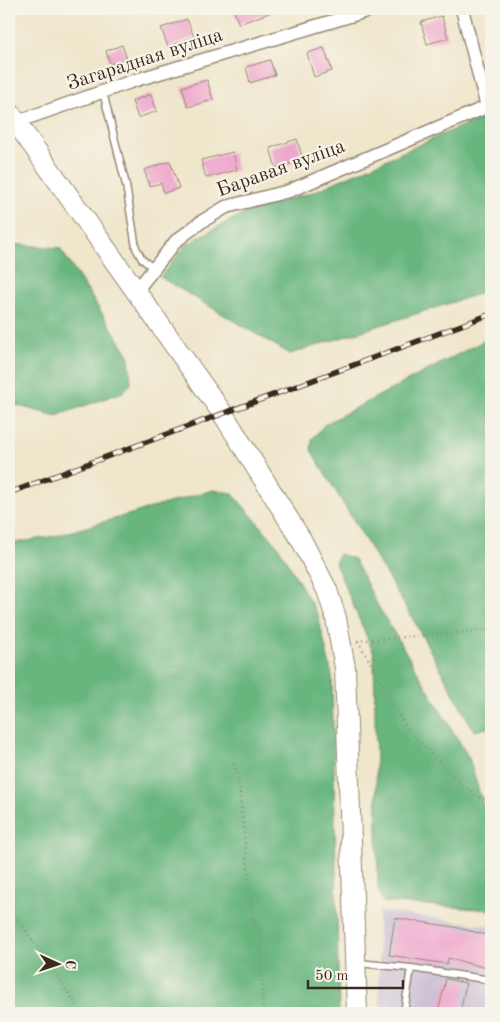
<svg xmlns="http://www.w3.org/2000/svg" width="500" height="1022" font-family="'Old Standard TT',serif">
	<rect width="100%" height="100%" fill="#f7f3e8"/>
	<filter id="ink" filterUnits="userSpaceOnUse"><feTurbulence type="fractalNoise" baseFrequency=".02" numOctaves="2"/><feDisplacementMap in="SourceGraphic" scale="10" xChannelSelector="R" yChannelSelector="G"/><feConvolveMatrix kernelMatrix="1 2 1 2 8 2 1 2 1" color-interpolation-filters="sRGB"/></filter>
	<filter id="wash" filterUnits="userSpaceOnUse"><feTurbulence type="fractalNoise" baseFrequency=".0096" numOctaves="4" result="noise"/><feDisplacementMap in="SourceGraphic" scale="20" xChannelSelector="R" yChannelSelector="G"/><feGaussianBlur stdDeviation="1.12" result="paint"/><feColorMatrix in="noise" values="0 0 0 0 0 0 0 0 0 0 0 0 0 0 0 0 0 1.4 0 .05"/><feComposite in="paint" operator="in"/></filter>
	<g filter="url(#wash)">
		<rect width="100%" height="100%" fill="#efe6cb"/>
		<path fill="#cbbfd5" d="M 378,911 L 491,926 L 491,1013 L 380,1013 Z"/>
		<g fill="#68b57e" stroke="#52704e">
			<path d="M 491,113 L 491,290 L 290,354 L 160,277 L 186,245 L 210,231 L 252,210 L 313,192 Z"/>
			<path d="M 10,244 L 60,248 L 129,355 L 131,384 L 123,392 L 56,416 L 15,405 L 9,410 Z"/>
			<path d="M 491,337 L 491,727 L 474,731 L 414,621 L 311,450 L 312,439 L 325,424 Z"/>
			<path d="M 213,490 L 232,493 L 278,546 L 318,615 L 332,676 L 339,1013 L 9,1013 L 9,544 L 55,536 Z"/>
			<path d="M 339,554 L 354,559 L 378,606 L 469,758 L 485,811 L 491,813 L 491,910 L 383,902 L 378,889 L 374,654 L 335,563 Z"/>
		</g>
		<g id="blocks">
			<g fill="#efa7ce">
				<path d="M 233,9 L 276,9 L 277,10 L 239,24 Z"/>
				<path d="M 442,16 L 448,38 L 427,44 L 421,22 Z"/>
				<path d="M 187,19 L 194,37 L 168,47 L 161,28 Z"/>
				<path d="M 122,45 L 127,59 L 110,64 L 106,51 Z"/>
				<path d="M 324,48 L 332,71 L 314,77 L 307,53 Z"/>
				<path d="M 270,60 L 275,75 L 250,83 L 246,67 Z"/>
				<path d="M 207,80 L 213,100 L 188,107 L 182,87 Z"/>
				<path d="M 151,94 L 157,111 L 138,118 L 132,101 Z"/>
				<path d="M 297,139 L 303,160 L 276,168 L 270,148 Z"/>
				<path d="M 233,152 L 237,170 L 206,178 L 201,160 Z"/>
				<path d="M 170,161 L 179,188 L 164,193 L 161,183 L 150,186 L 144,170 Z"/>
				<path d="M 395,918 L 454,927 L 491,936 L 491,969 L 448,958 L 447,964 L 389,955 Z"/>
				<path d="M 446,979 L 466,983 L 460,1013 L 438,1013 Z"/>
			</g>
		</g>
	</g>
	<g filter="url(#ink)">
		<use href="#blocks" fill-opacity="0" stroke="#958874" stroke-width="1"/>
		<g fill="none" stroke-linecap="round" stroke-linejoin="round">
			<g stroke="#958874" stroke-width="9">
				<g id="service">
					<path d="M 103,92 L 126,185 L 136,248 L 142,259 L 153,268"/>
					<path d="M 358,963 L 411,968"/>
					<path d="M 404,1013 L 411,968 L 491,980"/>
				</g>
			</g>
			<g stroke="#958874" stroke-width="15">
				<g id="minor">
					<path d="M 462,9 L 487,107"/>
					<path d="M 16,122 L 136,80 L 373,9"/>
					<path d="M 136,291 L 176,241 L 201,222 L 226,207 L 289,191 L 491,105"/>
				</g>
			</g>
			<g stroke="#958874" stroke-width="22">
				<path id="primary" d="M 9,112 L 223,414 L 302,541 L 327,590 L 336,618 L 345,668 L 357,1013"/>
			</g>
			<g stroke="#958874" stroke-width="2.5" stroke-dasharray="1 4" stroke-linecap="butt">
				<path d="M 357,641 L 491,630"/>
				<path d="M 358,641 L 406,727 L 457,781 L 480,798 L 491,800"/>
				<path d="M 233,764 L 238,775 L 253,919 L 261,940 L 263,1013"/>
				<path d="M 9,906 L 82,1013"/>
			</g>
			<use href="#service" stroke="#fff" stroke-width="6"/>
			<use href="#minor" stroke="#fff" stroke-width="12"/>
			<use href="#primary" stroke="#fff" stroke-width="20"/>
			<g stroke="#3b2a1e" stroke-width="5.5">
				<path id="rail" d="M 9,493 L 491,314"/>
			</g>
			<use href="#rail" stroke="#f7f3e8" stroke-width="4" stroke-dasharray="11" stroke-linecap="butt"/>
		</g>
	</g>
	<g text-anchor="middle" dominant-baseline="central" stroke-width="4.5" stroke-linejoin="round" paint-order="stroke">
		<g font-size="20" fill="#3b2a1e" stroke="#f7f3e8">
			<text transform="translate(145 60) rotate(-18)">Загарадная вуліца</text>
			<text transform="translate(281 169) rotate(-20)">Баравая вуліца</text>
		</g>
	</g>
	<rect width="500" height="1022" fill="none" stroke="#f7f3e8" stroke-width="30"/>
	<g transform="translate(58 964) rotate(93)" stroke="#f7f3e8" stroke-width="4" paint-order="stroke">
	<path d="M0-4L9 19L0 12L-9 19Z" fill="#3b2a1e"/>
	<text y="-8" font-size="14" font-weight="bold" text-anchor="middle" fill="#3b2a1e">С</text>
	</g>
	<path d="M308 980v8h95v-8" fill="none" stroke="#3b2a1e" stroke-width="2.5"/>
	<text x="315" y="980" font-size="15" fill="#3b2a1e" stroke="#f7f3e8" stroke-width="4" paint-order="stroke">50 m</text>
</svg>
